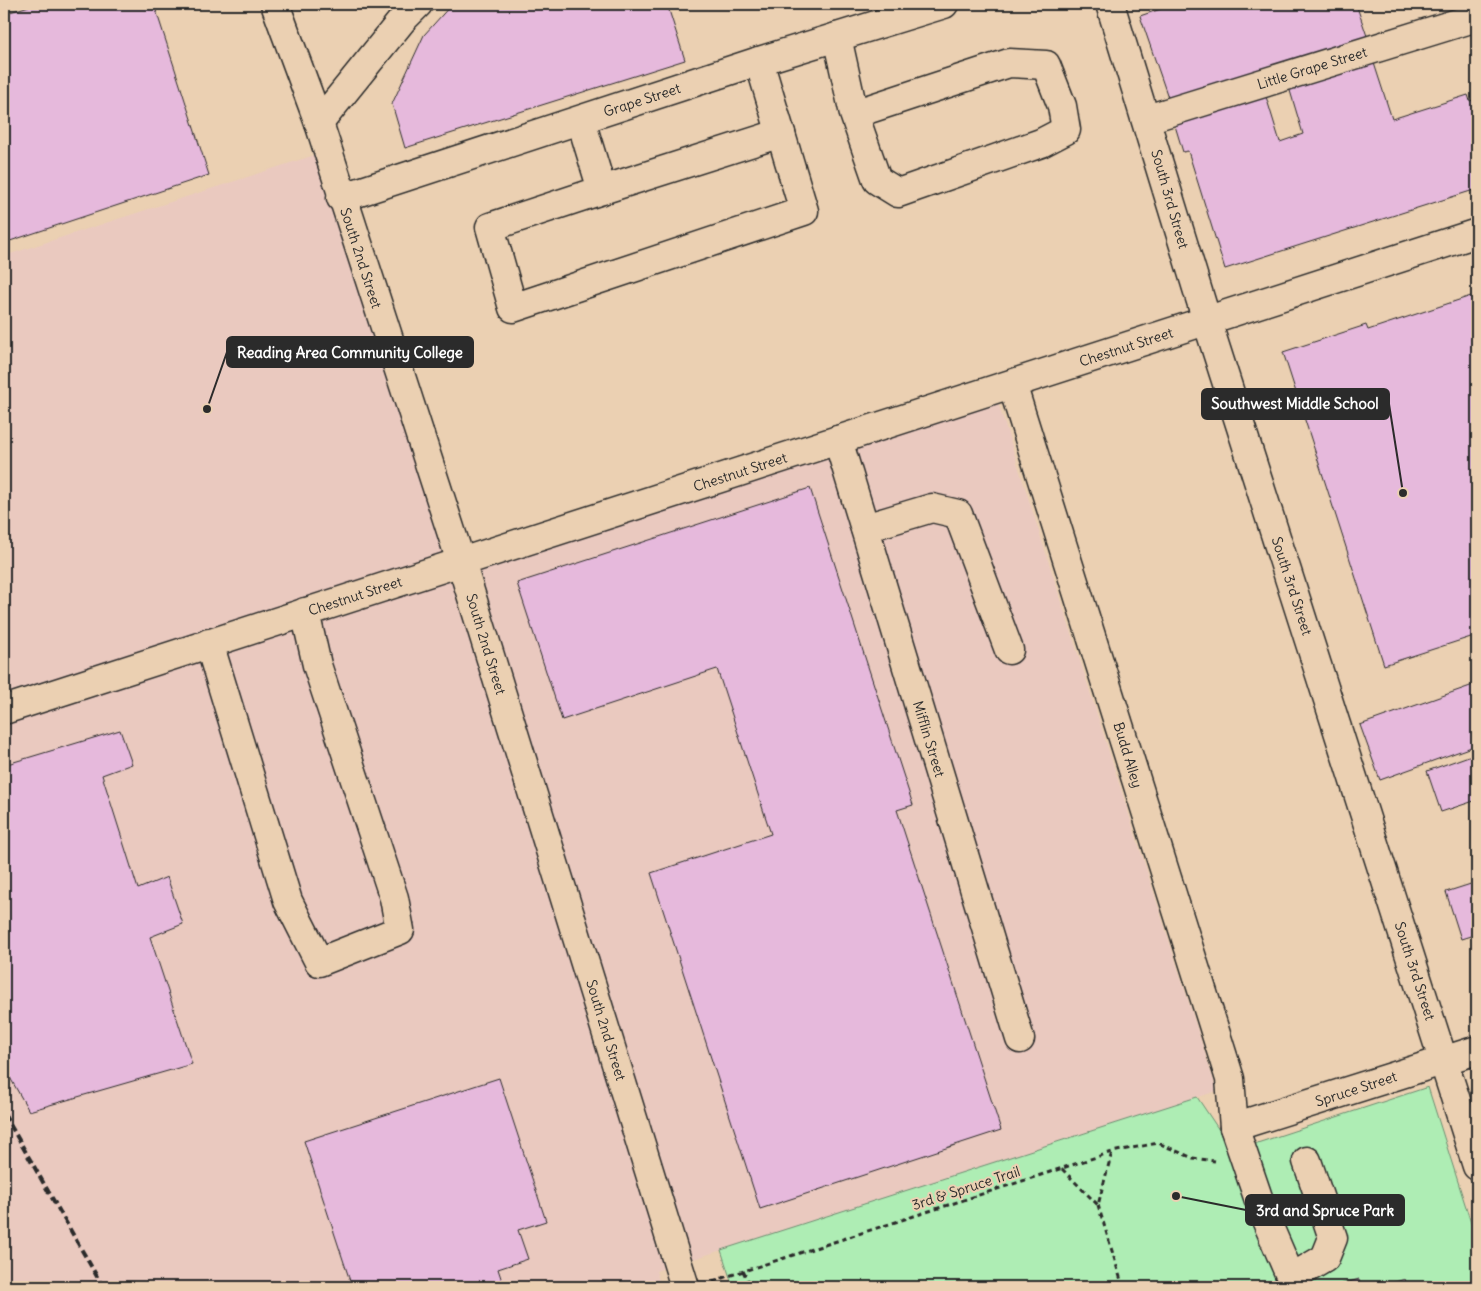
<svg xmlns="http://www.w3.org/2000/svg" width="1481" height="1291" font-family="Delius,sans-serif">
	<rect width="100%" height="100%" fill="#ebd0b2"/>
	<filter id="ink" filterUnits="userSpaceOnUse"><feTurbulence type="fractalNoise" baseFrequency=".02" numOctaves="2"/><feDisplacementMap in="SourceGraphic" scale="10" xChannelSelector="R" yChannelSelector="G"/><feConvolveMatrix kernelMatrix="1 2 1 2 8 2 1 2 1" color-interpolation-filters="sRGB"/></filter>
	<g filter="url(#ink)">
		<path fill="#eac9bf" d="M 327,151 L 461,562 L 994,390 L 1217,1091 L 656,1271 L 661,1287 L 4,1287 L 4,256 Z"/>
		<path fill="#aeedb4" stroke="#6c8c70" d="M 1428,1087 L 1477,1242 L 1477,1287 L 733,1287 L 721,1250 L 1197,1097 L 1233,1151 Z"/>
		<g fill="#e6b9dc" stroke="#2b2b2b">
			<path d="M 35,4 L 154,4 L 209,175 L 4,243 L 4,14 Z"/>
			<path d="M 452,4 L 667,4 L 685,60 L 405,148 L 392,104 L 424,35 Z"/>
			<path d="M 1175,4 L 1356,4 L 1368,39 L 1171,106 L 1140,16 Z"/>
			<path d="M 1372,57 L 1392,119 L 1468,95 L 1470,101 L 1477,99 L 1477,189 L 1225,269 L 1188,151 L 1183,152 L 1173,119 L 1264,90 L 1280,142 L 1303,134 L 1288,84 Z"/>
			<path d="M 1477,294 L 1477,635 L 1384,665 L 1283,352 L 1366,325 L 1368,330 Z"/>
			<path d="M 810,488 L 913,805 L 897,810 L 1001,1130 L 760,1209 L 651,873 L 771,834 L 717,669 L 562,720 L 517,583 Z"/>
			<path d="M 1476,684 L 1477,745 L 1380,780 L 1360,725 Z"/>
			<path d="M 120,730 L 132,764 L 102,775 L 138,889 L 167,877 L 183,924 L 150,937 L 192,1064 L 29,1111 L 4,1067 L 4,765 Z"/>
			<path d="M 1477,753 L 1477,800 L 1441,812 L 1427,771 Z"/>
			<path d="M 1477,882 L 1477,934 L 1461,939 L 1446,892 Z"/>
			<path d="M 499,1078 L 546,1221 L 518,1230 L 528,1259 L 498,1269 L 504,1287 L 352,1287 L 304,1141 Z"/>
			<path d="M 1359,1279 L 1362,1287 L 1333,1287 Z"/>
			<path d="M 1405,1279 L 1408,1287 L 1379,1287 Z"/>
		</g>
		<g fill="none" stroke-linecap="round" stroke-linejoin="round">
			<g stroke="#2b2b2b" stroke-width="31">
				<g id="minor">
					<path d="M 275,4 L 319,123 L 461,562 L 685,1287"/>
					<path d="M 1110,4 L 1207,321 L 1477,1166"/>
					<path d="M 837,37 L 854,114 L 877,180 L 898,193 L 1041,143 L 1066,130 L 1062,106 L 1046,65 L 1009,63 L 854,114"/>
					<path d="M 1147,119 L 1477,17"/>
					<path d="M 581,121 L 602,190 L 490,227 L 513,308 L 804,211 L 759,61"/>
					<path d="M 319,123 L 403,19 L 418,4"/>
					<path d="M 602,190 L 781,133"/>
					<path d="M 341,198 L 759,61 L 944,4"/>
					<path d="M 1012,384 L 1230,1079 L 1234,1127 L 1264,1215 L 1291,1278 L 1325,1258 L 1333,1238 L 1307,1161"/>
					<path d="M 838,440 L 1020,1039"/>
					<path d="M 865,528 L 932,508 L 958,514 L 1009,650"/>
					<path d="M 209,643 L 288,901 L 319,962 L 400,930 L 394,898 L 317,665 L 305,612"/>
					<path d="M 4,710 L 1477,233"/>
					<path d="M 1234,1127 L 1477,1050"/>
				</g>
			</g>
			<g stroke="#2b2b2b" stroke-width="3" stroke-dasharray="5 4" stroke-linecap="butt">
				<path d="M 1062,1169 L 1098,1205 L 1112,1152"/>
				<path d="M 1098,1205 L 1123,1287"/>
				<path d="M 743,1271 L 751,1287"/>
				<path d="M 713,1281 L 1112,1152 L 1158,1143 L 1193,1158 L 1215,1161"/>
			</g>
			<use href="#minor" stroke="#ebd0b2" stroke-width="28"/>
			<path stroke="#2b2b2b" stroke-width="4" stroke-dasharray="8 4" stroke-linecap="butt" d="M 4,1114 L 103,1287"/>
		</g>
	</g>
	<g text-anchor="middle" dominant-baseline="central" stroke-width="4" stroke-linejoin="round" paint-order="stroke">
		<g font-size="14" fill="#2b2b2b" stroke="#ebd0b2">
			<text transform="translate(1312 68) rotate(-17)">Little Grape Street</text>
			<text transform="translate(642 100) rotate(-18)">Grape Street</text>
			<text transform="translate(1170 199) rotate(74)">South 3rd Street</text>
			<text transform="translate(361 258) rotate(72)">South 2nd Street</text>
			<text transform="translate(1126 347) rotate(-18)">Chestnut Street</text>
			<text transform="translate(740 472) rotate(-18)">Chestnut Street</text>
			<text transform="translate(1292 586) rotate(72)">South 3rd Street</text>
			<text transform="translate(355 596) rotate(-18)">Chestnut Street</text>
			<text transform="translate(486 644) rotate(73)">South 2nd Street</text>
			<text transform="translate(929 739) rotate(73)">Mifflin Street</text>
			<text transform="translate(1128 755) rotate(73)">Budd Alley</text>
			<text transform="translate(1415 971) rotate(72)">South 3rd Street</text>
			<text transform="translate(606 1030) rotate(73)">South 2nd Street</text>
			<text transform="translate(1356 1089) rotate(-18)">Spruce Street</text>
			<text transform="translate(966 1188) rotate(-18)">3rd &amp; Spruce Trail</text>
		</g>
	</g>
	<path fill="none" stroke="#2b2b2b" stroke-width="2" d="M207 409L227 352M1403 493L1389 404M1176 1196L1246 1210"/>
	<g fill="#2b2b2b" stroke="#ebd0b2" stroke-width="2">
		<circle cx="207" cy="409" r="5"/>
		<circle cx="1403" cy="493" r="5"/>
		<circle cx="1176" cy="1196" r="5"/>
	</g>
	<g fill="#2b2b2b" stroke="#2b2b2b" stroke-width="2">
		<rect x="227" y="337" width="246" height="30" rx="5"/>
		<rect x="1202" y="389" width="187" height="30" rx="5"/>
		<rect x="1246" y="1195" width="158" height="30" rx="5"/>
	</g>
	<g font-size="15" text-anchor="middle" font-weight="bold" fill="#fff">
		<text x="350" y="358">Reading Area Community College</text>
		<text x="1295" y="409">Southwest Middle School</text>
		<text x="1325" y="1216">3rd and Spruce Park</text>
	</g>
	<rect width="1481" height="1291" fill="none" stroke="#ebd0b2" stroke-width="20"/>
	<rect x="10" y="10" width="1461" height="1271" fill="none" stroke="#2b2b2b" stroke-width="2" filter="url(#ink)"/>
</svg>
